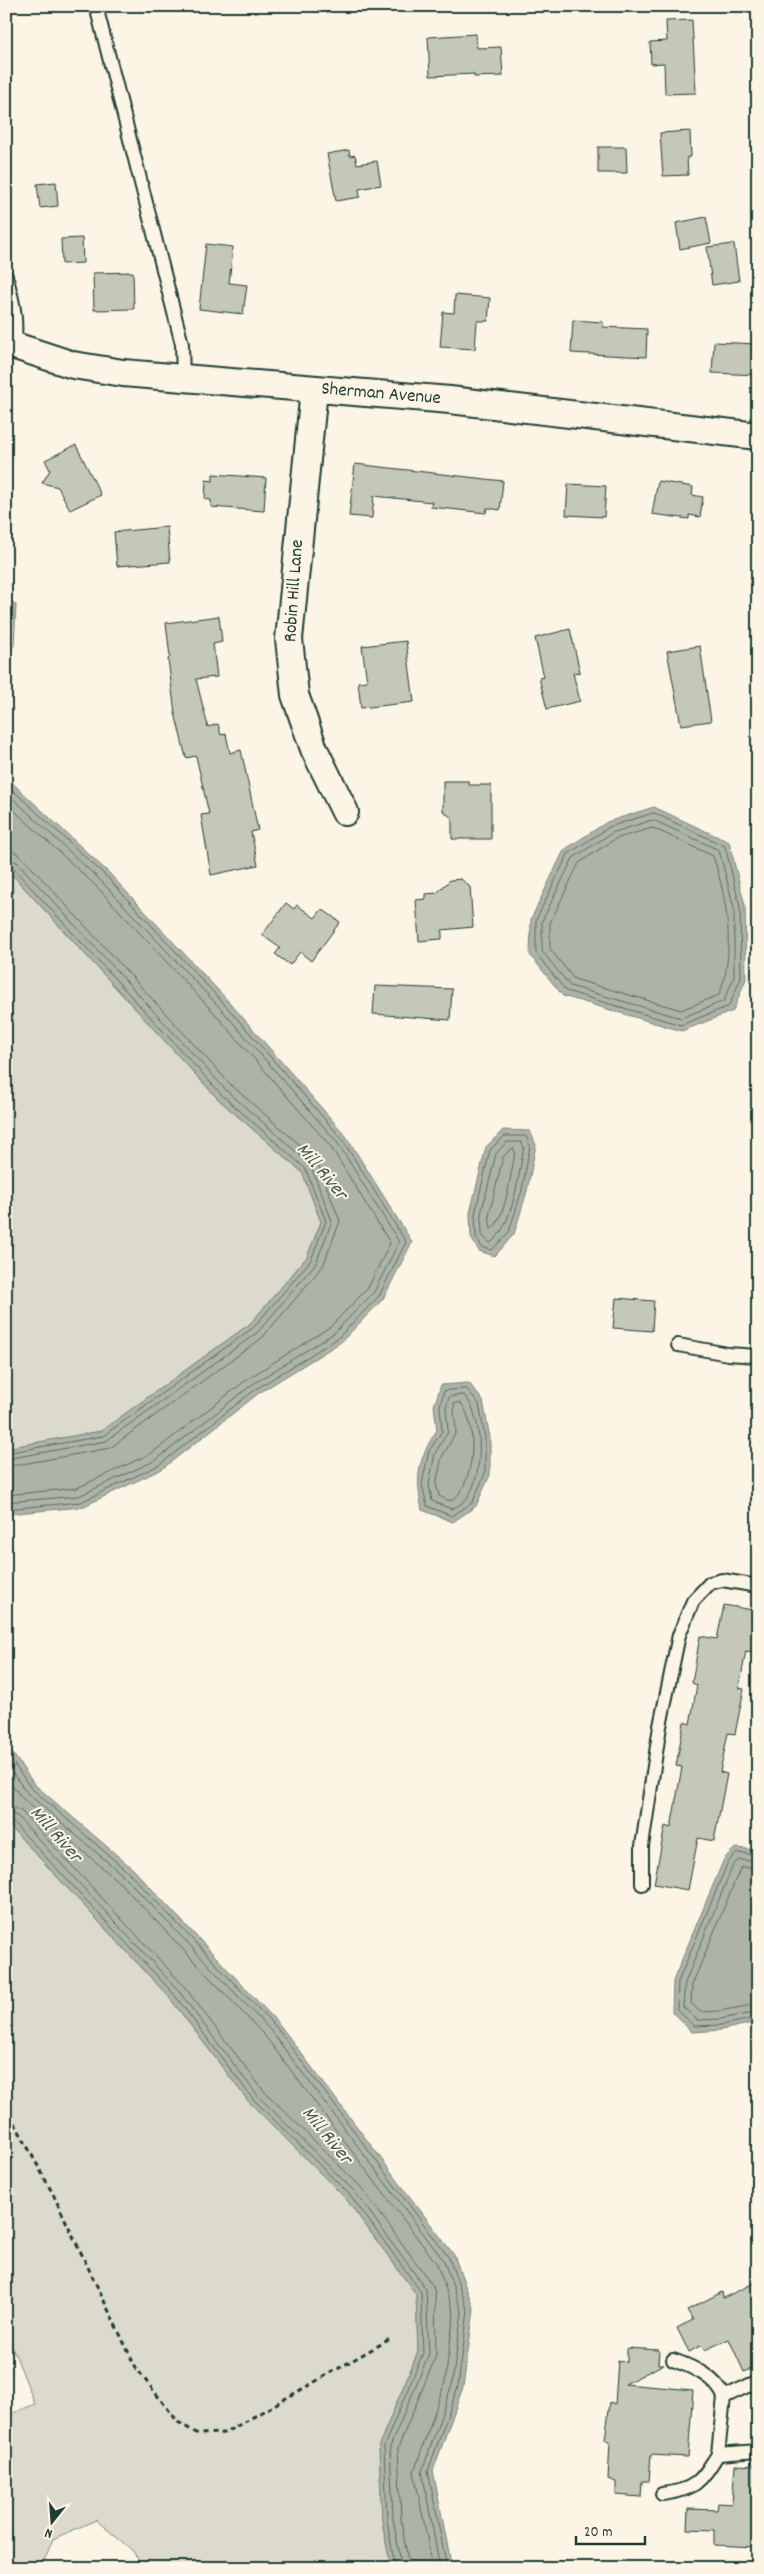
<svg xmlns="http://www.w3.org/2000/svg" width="764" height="2574" font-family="Dekko,sans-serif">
	<rect width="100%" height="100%" fill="#fcf5e5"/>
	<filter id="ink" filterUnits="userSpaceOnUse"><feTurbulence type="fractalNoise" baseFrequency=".02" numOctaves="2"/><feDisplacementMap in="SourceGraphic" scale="10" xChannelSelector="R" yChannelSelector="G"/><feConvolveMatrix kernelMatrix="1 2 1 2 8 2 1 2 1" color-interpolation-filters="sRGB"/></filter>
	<g filter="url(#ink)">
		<g fill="#dcdacc" stroke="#7e8c80">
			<path d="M 6,868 L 218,1099 L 302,1172 L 321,1222 L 307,1257 L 251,1323 L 101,1431 L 6,1448 Z"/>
			<path d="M 6,1822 L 169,1997 L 249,2102 L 347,2200 L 416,2294 L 418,2352 L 379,2445 L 382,2521 L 391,2568 L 143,2568 L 133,2551 L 96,2520 L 53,2539 L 41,2568 L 20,2568 L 6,2564 L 6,2416 L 35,2404 L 6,2331 Z"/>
		</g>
		<g fill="#aeb3a7" stroke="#758479">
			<path d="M 6,596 L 16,605 L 14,646 L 6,650 Z"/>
			<path d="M 6,777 L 109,873 L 230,1003 L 346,1136 L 412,1242 L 383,1299 L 341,1342 L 259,1393 L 162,1469 L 82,1507 L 6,1514 L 6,1448 L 101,1431 L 251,1323 L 307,1257 L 321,1222 L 302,1172 L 218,1099 L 6,868 Z"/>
			<path d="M 654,807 L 729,842 L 745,906 L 746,979 L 733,1011 L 682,1031 L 563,996 L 530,955 L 531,919 L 564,850 L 607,822 Z"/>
			<path d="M 503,1130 L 530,1131 L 536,1145 L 527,1191 L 514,1234 L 495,1256 L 479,1251 L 471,1238 L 470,1213 L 486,1147 Z"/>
			<path d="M 469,1383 L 483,1401 L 490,1438 L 490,1475 L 476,1506 L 453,1522 L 422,1510 C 415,1476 418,1459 437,1430 L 434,1406 L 441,1385 Z"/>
			<path d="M 6,1744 L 34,1784 L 133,1869 L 279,2024 L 454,2255 L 474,2310 L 463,2387 L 433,2471 L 452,2568 L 391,2568 L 382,2521 L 379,2445 L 418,2352 L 416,2294 L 347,2200 L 249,2102 L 169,1997 L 6,1822 Z"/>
			<path d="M 735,1848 L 758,1850 L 758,2022 L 721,2030 L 692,2032 L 672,2012 L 673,1981 L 724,1859 Z"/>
		</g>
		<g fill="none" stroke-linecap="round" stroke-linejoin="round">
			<g stroke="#586c62" stroke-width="1">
				<path d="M 6,784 L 106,876 L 226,1006 L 342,1139 L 406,1242 L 379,1296 L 338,1338 L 256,1389 L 159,1465 L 81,1502 L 6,1509"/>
				<path d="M 6,792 L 101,881 L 222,1010 L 337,1142 L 399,1242 L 374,1292 L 334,1333 L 253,1384 L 156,1460 L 79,1496 L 6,1502"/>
				<path d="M 6,803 L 96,886 L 216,1015 L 331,1147 L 390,1243 L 368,1288 L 330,1327 L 249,1378 L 152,1453 L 77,1488 L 6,1495"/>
				<path d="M 654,813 L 725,846 L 740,907 L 741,978 L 729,1006 L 681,1025 L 566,991 L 536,953 L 536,920 L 568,854 L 609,827 Z"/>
				<path d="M 653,820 L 719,850 L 734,908 L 734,977 L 724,1001 L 681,1018 L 570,986 L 542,951 L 542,921 L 573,858 L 612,833 Z"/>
				<path d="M 653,828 L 713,856 C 727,898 736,953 719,995 L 681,1010 L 574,979 L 550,949 L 550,923 L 579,863 L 615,839 Z"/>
				<path d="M 6,851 L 15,852 L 22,857 L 231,1085 L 316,1159 L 340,1221 L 323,1266 L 262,1338 L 110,1448 L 6,1467"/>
				<path d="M 6,859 L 17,862 L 226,1090 L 310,1164 L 332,1221 L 316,1263 L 258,1332 L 106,1441 L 6,1459"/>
				<path d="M 6,865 L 12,867 L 222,1095 L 305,1168 L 326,1221 L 311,1260 L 254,1327 L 103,1436 L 6,1453"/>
				<path d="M 505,1136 L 526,1136 L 530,1146 L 522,1190 L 509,1232 L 492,1250 L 482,1247 L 476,1237 L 475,1214 L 490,1150 Z"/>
				<path d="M 507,1142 L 521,1142 L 524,1147 C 519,1172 513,1229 490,1243 L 482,1235 L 481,1214 L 496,1154 Z"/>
				<path d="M 514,1149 L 515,1152 C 512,1168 505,1222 491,1229 L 489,1215 L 503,1157 L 510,1150 Z"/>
				<path d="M 467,1389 L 479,1404 L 485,1438 L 485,1474 L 472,1503 L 452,1516 L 427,1506 L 422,1484 L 429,1451 L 442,1431 L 440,1406 L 444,1391 Z"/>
				<path d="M 464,1395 C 484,1415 484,1476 467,1498 C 464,1503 456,1507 451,1509 L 432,1501 L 429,1484 L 435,1453 L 448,1432 L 446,1407 L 449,1397 Z"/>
				<path d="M 455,1403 L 461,1403 C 478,1423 476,1488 450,1501 L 439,1496 L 436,1484 L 442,1457 L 456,1432 L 454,1408 Z"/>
				<path d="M 6,1753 L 31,1788 L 129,1873 L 276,2027 L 449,2258 L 468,2311 L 458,2386 L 428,2471 L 447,2568"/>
				<path d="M 6,1764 L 27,1793 L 125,1877 L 271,2031 L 444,2261 L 462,2312 L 452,2384 L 422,2471 L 440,2568"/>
				<path d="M 6,1777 L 22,1798 L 120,1883 L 265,2036 L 437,2264 L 454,2313 L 445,2382 L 414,2472 L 433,2568"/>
				<path d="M 6,1805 L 21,1811 L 183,1985 L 263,2090 L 361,2187 L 433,2286 L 435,2294 L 436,2356 L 398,2448 L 401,2519 L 409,2568"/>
				<path d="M 6,1812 L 17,1816 L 177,1989 L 257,2095 L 355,2192 L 426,2289 L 429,2354 L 390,2447 L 393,2519 L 402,2568"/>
				<path d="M 6,1819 L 12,1821 L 173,1993 L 253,2099 L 351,2196 L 421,2292 L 423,2353 L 384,2446 L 387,2520 L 395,2568"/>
				<path d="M 758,1855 L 737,1853 L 728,1862 L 678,1982 L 677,2009 L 694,2026 L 721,2025 L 758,2018"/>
				<path d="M 758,1861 L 739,1860 L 733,1865 L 685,1983 L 683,2007 L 697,2020 L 720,2019 L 758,2012"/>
				<path d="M 758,1869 L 743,1867 L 740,1869 L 692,1985 L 691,2003 L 700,2012 L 719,2011 L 758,2004"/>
			</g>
		</g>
		<g fill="#c5c7b9" stroke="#1f3d34">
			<path d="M 692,20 L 696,93 L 665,94 L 664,63 L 651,64 L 650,42 L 667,41 L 666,21 Z"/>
			<path d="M 476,34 L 477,48 L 501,47 L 503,76 L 474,77 L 474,74 L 430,76 L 428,37 Z"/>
			<path d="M 690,131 L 691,157 L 687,157 L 688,175 L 663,176 L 660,133 Z"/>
			<path d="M 598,147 L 626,147 L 627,173 L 598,173 Z"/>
			<path d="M 349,150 L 350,156 L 355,155 L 357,164 L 377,161 L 381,185 L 359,189 L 360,197 L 336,201 L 327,154 Z"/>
			<path d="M 56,182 L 58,206 L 40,208 L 37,184 Z"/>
			<path d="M 706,217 L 711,243 L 680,249 L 676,223 Z"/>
			<path d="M 82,238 L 83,263 L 62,264 L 61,239 Z"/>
			<path d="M 206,244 L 233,247 L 229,283 L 247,285 L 243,314 L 199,309 Z"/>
			<path d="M 734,244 L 739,281 L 712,285 L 707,247 Z"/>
			<path d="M 133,272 L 134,309 L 94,310 L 93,273 Z"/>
			<path d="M 455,295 L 490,298 L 488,321 L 477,321 L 475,349 L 440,347 L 443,312 L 454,313 Z"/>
			<path d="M 573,320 L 603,322 L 603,327 L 647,329 L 646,357 L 571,353 Z"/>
			<path d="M 714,342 L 758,344 L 758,375 L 712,373 Z"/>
			<path d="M 76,445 L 101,495 L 70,510 L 58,487 L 42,483 L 50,470 L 45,460 Z"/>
			<path d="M 355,464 L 503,481 L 500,510 L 487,508 L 486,513 L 431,507 L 432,502 L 374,496 L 372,518 L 349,516 Z"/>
			<path d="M 213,474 L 266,478 L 264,511 L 211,507 L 211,500 L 205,499 L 206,480 L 213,481 Z"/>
			<path d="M 658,481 L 693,487 L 692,495 L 703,497 L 700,517 L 689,515 L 689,519 L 652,514 Z"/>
			<path d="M 568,484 L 606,486 L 604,517 L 566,515 Z"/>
			<path d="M 167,527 L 170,562 L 117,566 L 114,532 Z"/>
			<path d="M 219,616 L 222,642 L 213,644 L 217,677 L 196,679 L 208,727 L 218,724 L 221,735 L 226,734 L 230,753 L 241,750 L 258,830 L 251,832 L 258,865 L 211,875 L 201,815 L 209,814 L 196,756 L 186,758 L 175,713 L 168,659 L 170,657 L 166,623 Z"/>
			<path d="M 570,629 L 580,672 L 573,673 L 580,701 L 547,709 L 539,678 L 544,677 L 535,638 Z"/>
			<path d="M 406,641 L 414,702 L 361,708 L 358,682 L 367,681 L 362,646 Z"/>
			<path d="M 700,646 L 711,721 L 681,725 L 667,651 Z"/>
			<path d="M 443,781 L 469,781 L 469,785 L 491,785 L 491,839 L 452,839 L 452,818 L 443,811 Z"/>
			<path d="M 461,879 L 470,887 L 473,927 L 442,930 L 442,939 L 419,941 L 416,900 L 426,899 L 426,894 L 437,893 L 450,880 Z"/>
			<path d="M 286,903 L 294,909 L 297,905 L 315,918 L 322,909 L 340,922 L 311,961 L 300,952 L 290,965 L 275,954 L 280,948 L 262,935 Z"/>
			<path d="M 375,986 L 452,989 L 450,1020 L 373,1014 Z"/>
			<path d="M 616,1298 L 654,1301 L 652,1331 L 613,1328 Z"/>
			<path d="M 724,1605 L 758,1611 L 758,1653 L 746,1651 L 739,1688 L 744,1689 L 735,1734 L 728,1733 L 720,1772 L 727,1774 L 714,1841 L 698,1838 L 688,1890 L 654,1884 L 665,1826 L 671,1828 L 682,1767 L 676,1766 L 684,1722 L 690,1724 L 697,1685 L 692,1683 L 700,1636 L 717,1639 Z"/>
			<path d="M 758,2281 L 758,2366 L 744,2372 L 729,2339 L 705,2350 L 700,2346 L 689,2352 L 677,2328 L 693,2320 L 687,2310 L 722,2292 L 723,2298 Z"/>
			<path d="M 627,2348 L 659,2350 L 658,2364 L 664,2364 L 625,2384 L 693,2390 L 688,2457 L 651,2455 L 649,2481 L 642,2481 L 641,2497 L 616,2495 L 616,2482 L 608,2479 L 610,2443 L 605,2440 L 610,2402 L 615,2404 L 618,2361 L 627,2362 Z"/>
			<path d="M 735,2465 L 758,2466 L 756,2547 L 714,2545 L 714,2530 L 687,2529 L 688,2509 L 717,2510 L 718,2503 L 732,2504 Z"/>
		</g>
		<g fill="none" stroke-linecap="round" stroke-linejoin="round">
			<g stroke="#1f3d34" stroke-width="16">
				<g id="lane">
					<path d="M 96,6 L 182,344 L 183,379"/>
					<path d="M 6,276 C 13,300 18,321 14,346"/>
					<path d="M 678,1345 L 728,1354 L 758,1356"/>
					<path d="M 642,1884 L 642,1846 L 660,1726 L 679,1635 L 693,1601 L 710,1583 L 722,1580 L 758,1586"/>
					<path d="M 673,2360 C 693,2367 716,2377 724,2397"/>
					<path d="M 758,2381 L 724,2397 L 718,2454 L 758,2451"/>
					<path d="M 662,2494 C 696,2490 701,2481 718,2454"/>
				</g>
			</g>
			<g stroke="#1f3d34" stroke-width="30">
				<g id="street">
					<path id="s1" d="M 6,343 L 73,365 L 123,373 L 450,400 L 758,436"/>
					<path d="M 314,390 L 289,639 L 295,695 L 314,749 L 345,812"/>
				</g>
			</g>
			<path stroke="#1f3d34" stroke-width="3" stroke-dasharray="5 4" stroke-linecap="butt" d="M 6,2107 L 53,2194 L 136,2368 L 178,2422 L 198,2434 L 225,2433 L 390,2339"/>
			<use href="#lane" stroke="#fcf5e5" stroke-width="12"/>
			<use href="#street" stroke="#fcf5e5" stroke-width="26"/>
		</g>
	</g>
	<g text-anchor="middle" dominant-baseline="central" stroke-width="4" stroke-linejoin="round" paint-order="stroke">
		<g font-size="19" fill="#1f3d34" stroke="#fcf5e5">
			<text stroke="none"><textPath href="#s1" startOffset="380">Sherman Avenue</textPath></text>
			<text transform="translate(295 591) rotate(-86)">Robin Hill Lane</text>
		</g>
		<g font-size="20" font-style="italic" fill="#435a51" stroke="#fcf5e5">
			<text transform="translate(321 1172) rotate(50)">Mill River</text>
			<text transform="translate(55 1835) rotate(49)">Mill River</text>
			<text transform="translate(326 2136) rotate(51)">Mill River</text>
		</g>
	</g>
	<rect width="764" height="2574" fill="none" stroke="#fcf5e5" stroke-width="25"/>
	<rect x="12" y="12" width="739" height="2549" fill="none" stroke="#1f3d34" stroke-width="2" filter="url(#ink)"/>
	<g transform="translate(52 2522) rotate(197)" stroke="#fcf5e5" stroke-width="4" paint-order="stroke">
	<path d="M0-4L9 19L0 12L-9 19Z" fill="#1f3d34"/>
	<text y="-8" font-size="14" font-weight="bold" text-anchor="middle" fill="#1f3d34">N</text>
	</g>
	<path d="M576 2536v8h69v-8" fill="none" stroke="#1f3d34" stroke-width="2.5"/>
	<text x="584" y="2536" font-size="15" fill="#1f3d34" stroke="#fcf5e5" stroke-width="4" paint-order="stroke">20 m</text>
</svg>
